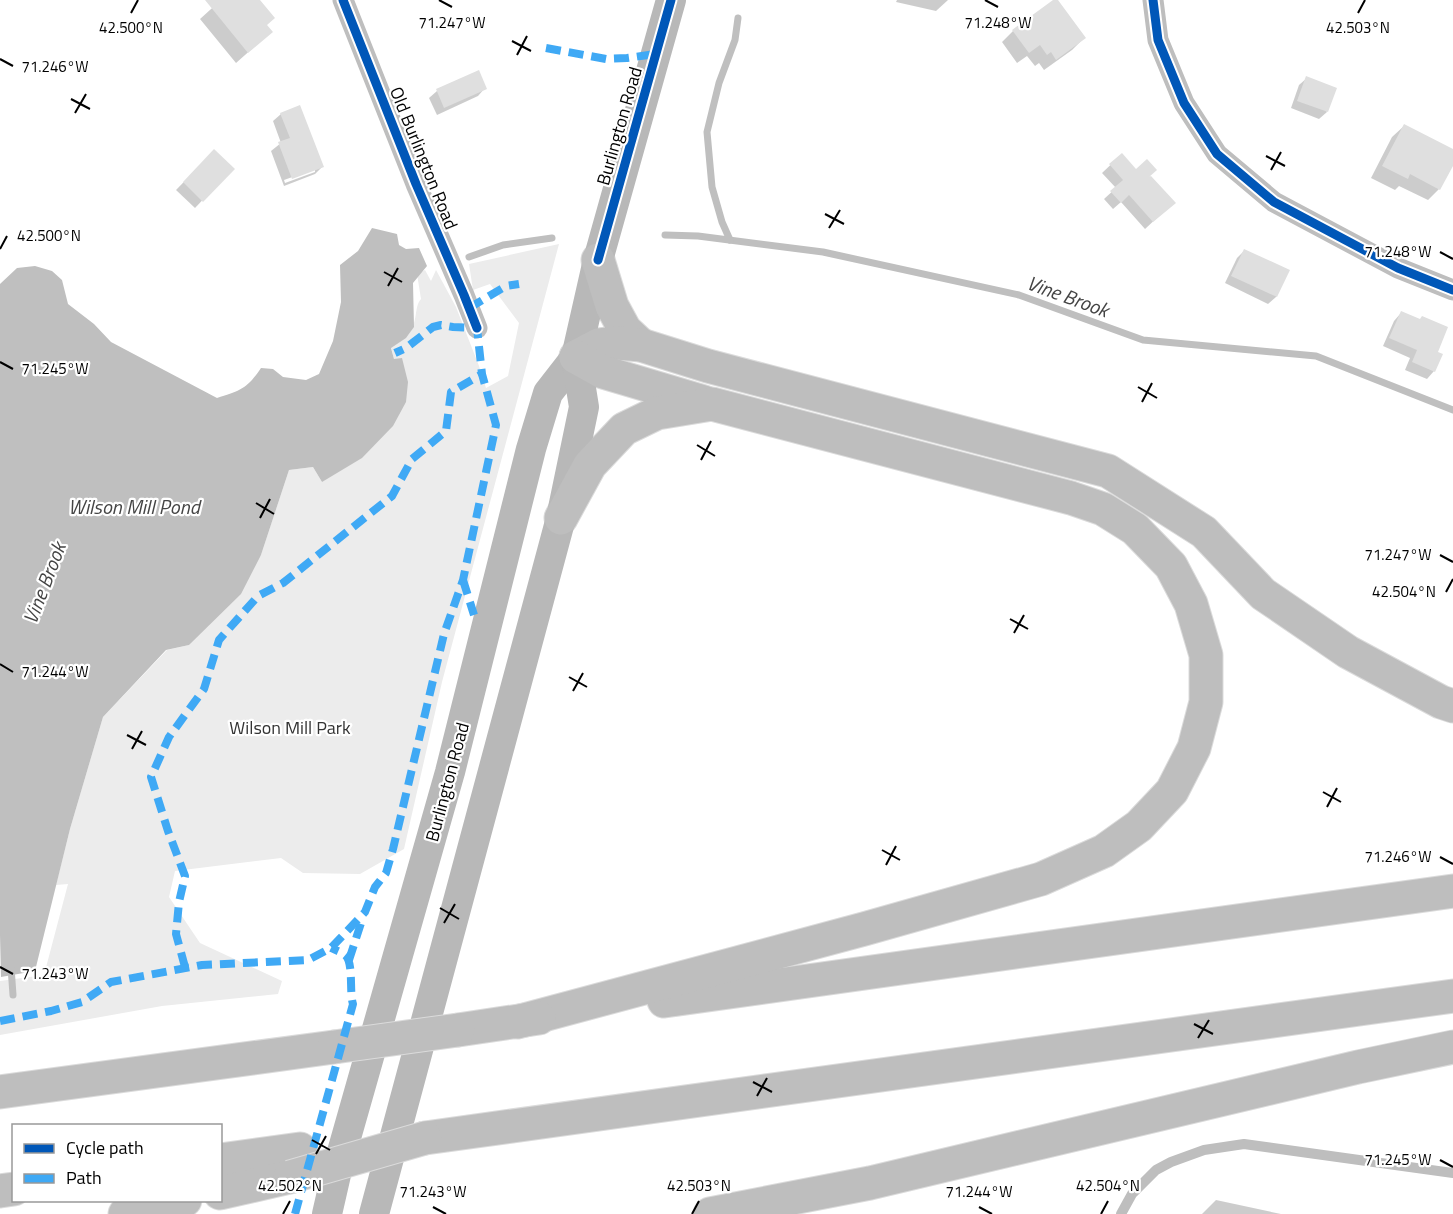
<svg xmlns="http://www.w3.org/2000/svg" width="1453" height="1214" font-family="'Titillium Web',sans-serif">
	<rect width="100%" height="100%" fill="#fff"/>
	<path fill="#ececec" d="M 559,244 L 442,682 L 404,849 L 360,874 L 303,873 L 281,858 L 175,871 L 169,897 L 200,943 L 282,981 L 278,994 L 162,1006 L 0,1035 L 0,981 L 44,975 L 68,884 L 56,885 L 70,829 L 103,717 L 167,650 L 189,645 L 261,555 L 289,470 L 313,467 L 322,482 L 394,359 L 391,347 C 408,337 413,334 416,313 C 417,308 417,304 421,299 L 417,274 L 425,270 L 431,281 L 436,270 L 456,307 L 479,366 L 486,388 L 508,376 L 519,323 L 490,284 L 473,290 L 469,264 Z"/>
	<path fill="#bfbfbf" d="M 372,228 L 397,234 L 399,245 L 406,249 L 419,248 L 427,266 L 413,283 L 414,327 L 406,338 L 391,348 L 394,359 L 402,358 L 408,382 L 406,402 L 393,426 L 362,458 L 322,482 L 313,467 L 289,470 L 261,555 L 241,594 L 189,645 L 166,650 L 103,717 L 70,829 L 35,971 L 1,977 L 0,935 L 0,284 L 17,268 L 35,266 L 52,271 L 62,280 L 68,304 L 94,324 L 111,342 L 217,398 C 240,391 247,389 261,368 L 273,369 L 283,377 L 306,380 L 319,374 L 333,341 L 341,302 L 340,265 L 358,251 Z"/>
	<g fill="#0003" fill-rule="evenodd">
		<path d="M 221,0 L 258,0 L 266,26 L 271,32 L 236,63 L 200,19 Z"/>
		<path d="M 897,0 L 948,0 L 936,11 L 896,2 Z"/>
		<path d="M 1056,0 L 1084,38 L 1072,50 L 1044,70 L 1039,63 L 1035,66 L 1027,56 L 1017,63 L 1002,42 L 1013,31 Z"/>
		<path d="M 478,72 L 485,88 L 478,96 L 437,115 L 429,98 L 437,91 Z"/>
		<path d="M 1307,78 L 1327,112 L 1319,119 L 1291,108 L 1299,85 Z"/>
		<path d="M 281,114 L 322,167 L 315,174 L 284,186 L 271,151 L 281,143 L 273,121 ZM 315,169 L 315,172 L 285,183 L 284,180 Z"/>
		<path d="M 1404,126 L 1453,151 L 1453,162 L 1439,189 L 1428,200 L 1399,186 L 1395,190 L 1371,178 L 1392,137 Z"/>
		<path d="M 214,151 L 232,169 L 195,208 L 176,190 Z"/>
		<path d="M 1121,155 L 1136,171 L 1149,176 L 1173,203 L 1145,229 L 1121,202 L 1113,209 L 1104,199 L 1116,188 L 1102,173 Z"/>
		<path d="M 1244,251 L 1288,271 L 1276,297 L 1268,304 L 1225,283 L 1237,258 Z"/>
		<path d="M 1401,313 L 1436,353 L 1434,371 L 1427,379 L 1405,370 L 1410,358 L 1383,346 L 1394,321 Z"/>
		<path d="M 1216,1200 L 1281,1214 L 1202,1214 Z"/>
	</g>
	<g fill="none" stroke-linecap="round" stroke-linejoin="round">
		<g stroke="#bfbfbf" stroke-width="7">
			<path d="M 665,235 L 698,236 L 823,252 L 1019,295 L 1143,340 L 1316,356 L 1453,410"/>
			<path d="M 730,240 L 722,222 L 712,187 L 707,132 L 719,83 L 735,40 L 738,18"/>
			<path d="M 469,257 L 503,245 L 552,238"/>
			<path d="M 11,967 L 13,995"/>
		</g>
	</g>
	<g fill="#dfdfdf">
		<path d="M 205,0 L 260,0 L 275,18 L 267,25 L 273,32 L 248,53 Z"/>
		<path d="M 1053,0 L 1058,0 L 1086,38 L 1056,60 L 1051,52 L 1047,55 L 1040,45 L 1029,53 L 1012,30 Z"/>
		<path d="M 479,70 L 487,89 L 444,108 L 436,89 Z"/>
		<path d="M 1306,76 L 1337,88 L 1328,112 L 1297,101 Z"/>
		<path d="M 300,105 L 324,167 L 292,179 L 278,142 L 290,138 L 280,113 Z"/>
		<path d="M 1404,124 L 1453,149 L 1453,166 L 1440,190 L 1410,174 L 1408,179 L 1382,166 Z"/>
		<path d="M 214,149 L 235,169 L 203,202 L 183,182 Z"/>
		<path d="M 1122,153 L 1136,169 L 1147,159 L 1157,170 L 1149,177 L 1151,176 L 1176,203 L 1153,222 L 1129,195 L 1121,203 L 1110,191 L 1123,180 L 1109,164 Z"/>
		<path d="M 1244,249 L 1290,270 L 1277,297 L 1231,276 Z"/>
		<path d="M 1401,311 L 1420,319 L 1422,316 L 1448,327 L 1438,352 L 1443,354 L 1435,372 L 1412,362 L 1417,350 L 1389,338 Z"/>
	</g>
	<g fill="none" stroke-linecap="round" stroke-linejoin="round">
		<g stroke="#dbdbdb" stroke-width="35">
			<g id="highway">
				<path d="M 598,260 L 612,306 L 625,330 L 641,345"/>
				<path d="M 576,357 L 599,345 L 617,343 L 641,345 L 708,366 L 1108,471 L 1204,532 L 1263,594 L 1348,652 L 1441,702 L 1453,706"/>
				<path d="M 576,357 L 603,372 L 704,402"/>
				<path d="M 664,1001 L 1453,891"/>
				<path d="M 517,1022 L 864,929 L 1041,879 L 1104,851 L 1139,826 L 1172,791 L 1194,748 L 1206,702 L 1206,655 L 1191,604 L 1171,566 L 1135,529 L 1103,509 L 1071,498 L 712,404 L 657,413 L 624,429 L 590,465 L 561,518"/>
				<path d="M 458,1030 L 539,1018"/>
				<path d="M 0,1092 L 334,1047"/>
				<path d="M 425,1138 L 1453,996"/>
				<path d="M 220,1160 L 300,1149"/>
				<path d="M 0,1191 L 14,1189"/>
				<path d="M 220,1193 L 290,1177"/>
				<path d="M 125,1214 L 185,1200"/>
				<path d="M 710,1214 L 870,1183 L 1358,1067 L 1453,1047"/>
			</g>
		</g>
		<path stroke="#bebebe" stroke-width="10" d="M 1121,1214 L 1132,1194 L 1156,1170 L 1171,1162 L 1204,1150 L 1244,1144 L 1453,1173"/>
		<g stroke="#bebebe" stroke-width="21">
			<path d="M 343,0 L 416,184 L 464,295 L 477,328"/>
			<path d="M 1153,0 L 1158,40 L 1184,103 L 1217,154 L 1274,202 L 1398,268 L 1453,290"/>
		</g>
		<g stroke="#b8b8b8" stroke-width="30">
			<path d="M 327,1214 L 338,1166 L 450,772 L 531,449 L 548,393 L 576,357"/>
			<path d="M 374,1214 L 561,518 L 584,407 L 576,357 L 598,260 L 671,0"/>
		</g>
		<use href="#highway" stroke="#bebebe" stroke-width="33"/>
		<g stroke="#dbdbdb" stroke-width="35" stroke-linecap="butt">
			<g id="highway-bridge">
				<path d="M 334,1047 L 458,1030"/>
				<path d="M 290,1177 L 425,1138"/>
			</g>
		</g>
		<use href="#highway-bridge" stroke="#bebebe" stroke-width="33"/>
		<g stroke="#3fa9f5" stroke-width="8" stroke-dasharray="15 8" stroke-linecap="butt">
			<path d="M 546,48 L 606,59 L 627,58 L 656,54"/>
			<path d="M 469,308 L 506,286 L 519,284"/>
			<path d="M 463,580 L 474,615"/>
			<path d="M 349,960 L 363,917"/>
			<path d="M 185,967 L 176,934 L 179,902 L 185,876 L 168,831 L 151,777 L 169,737 L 204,689 L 219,640 L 258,596 L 283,583 L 392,496 L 412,459 L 446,431 L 451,392 L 482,374"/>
			<path d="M 0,1021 L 51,1011 L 82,1002 L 111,982 L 202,965 L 308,960 L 331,948 L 365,912 L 375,887 L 386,873 L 393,849 L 444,634 L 463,580 L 496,425 L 482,374 L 477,328 L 453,327 L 441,325 L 433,327 L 406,348 L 395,353"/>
			<path d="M 295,1214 L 353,1004 C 349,992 354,962 345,955 C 341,952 335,950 331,948"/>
		</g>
		<g stroke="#fff" stroke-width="13">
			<g id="cycleway">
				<path d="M 343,0 L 416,184 L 464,295 L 477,328"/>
				<path d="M 1153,0 L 1158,40 L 1184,103 L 1217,154 L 1274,202 L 1398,268 L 1453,290"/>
				<path d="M 598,260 L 671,0"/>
			</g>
		</g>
		<use href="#cycleway" stroke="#0057b8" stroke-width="9"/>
	</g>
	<path fill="none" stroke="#000" stroke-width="2" d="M 439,0 L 452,7M 985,0 L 998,7M 131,13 L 138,0M 1358,13 L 1365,0M 512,41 L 531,51M 517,55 L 527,36M 0,59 L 13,66M 71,99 L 90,109M 75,113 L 86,94M 1266,156 L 1285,166M 1271,170 L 1281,152M 825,214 L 844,224M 829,228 L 840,210M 0,249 L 7,236M 1440,252 L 1453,259M 384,272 L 402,282M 388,286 L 398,268M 0,362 L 13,369M 1138,387 L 1157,398M 1142,402 L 1152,383M 697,445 L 715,456M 701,460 L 711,441M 256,503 L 274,514M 260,518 L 270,499M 1440,555 L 1453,562M 1446,592 L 1453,579M 1010,619 L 1028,629M 1014,633 L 1024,615M 0,664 L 13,672M 569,677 L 587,687M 573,691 L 583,673M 127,735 L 146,745M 132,749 L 142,731M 1323,792 L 1341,802M 1327,807 L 1337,788M 882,850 L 900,860M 1440,857 L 1453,864M 886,865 L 896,846M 440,908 L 459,919M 444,923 L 455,904M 0,967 L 13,974M 1194,1024 L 1213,1034M 1198,1038 L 1209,1020M 753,1082 L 772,1092M 757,1096 L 767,1078M 312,1140 L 330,1150M 316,1154 L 326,1136M 1440,1160 L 1453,1167M 433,1207 L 446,1214M 979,1207 L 992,1214M 283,1214 L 290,1201M 692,1214 L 699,1201M 1101,1214 L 1108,1201"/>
	<g text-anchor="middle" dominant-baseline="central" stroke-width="4.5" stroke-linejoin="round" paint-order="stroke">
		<g font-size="18" fill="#000" stroke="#fff">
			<text transform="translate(619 126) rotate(-74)">Burlington Road</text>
			<text transform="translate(424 158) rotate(68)">Old Burlington Road</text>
			<text transform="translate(447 782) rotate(-75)">Burlington Road</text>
		</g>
		<g font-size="18" fill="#333" stroke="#fff">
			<text x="290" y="727">Wilson Mill Park</text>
		</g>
		<g font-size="20" font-style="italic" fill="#444" stroke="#fff">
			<text transform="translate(1068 296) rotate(20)">Vine Brook</text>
			<text x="134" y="506">Wilson Mill Pond</text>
			<text transform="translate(44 583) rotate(-69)">Vine Brook</text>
		</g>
	</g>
	<g font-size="15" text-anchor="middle" fill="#000" stroke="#fff" stroke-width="4.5" stroke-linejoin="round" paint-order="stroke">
		<text x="452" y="28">71.247°W</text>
		<text x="998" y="28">71.248°W</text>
		<text x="131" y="33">42.500°N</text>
		<text x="1358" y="33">42.503°N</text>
		<text x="55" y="72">71.246°W</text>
		<text x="49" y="241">42.500°N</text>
		<text x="1398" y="257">71.248°W</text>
		<text x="55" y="374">71.245°W</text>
		<text x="1398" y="560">71.247°W</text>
		<text x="1404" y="597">42.504°N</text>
		<text x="55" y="677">71.244°W</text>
		<text x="1398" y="862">71.246°W</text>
		<text x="55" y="979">71.243°W</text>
		<text x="1398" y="1165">71.245°W</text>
		<text x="290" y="1191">42.502°N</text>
		<text x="699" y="1191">42.503°N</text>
		<text x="1108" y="1191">42.504°N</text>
		<text x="433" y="1197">71.243°W</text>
		<text x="979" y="1197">71.244°W</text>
	</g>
	<rect x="12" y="1124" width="210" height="78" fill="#ffffff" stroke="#999999" stroke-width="1.5"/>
	<rect x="24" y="1144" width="30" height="9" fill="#0057b8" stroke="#999999" stroke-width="1.5"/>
	<text x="66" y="1154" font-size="18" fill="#000000">Cycle path</text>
	<rect x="24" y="1174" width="30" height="9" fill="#3fa9f5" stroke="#999999" stroke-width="1.5"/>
	<text x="66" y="1184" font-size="18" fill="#000000">Path</text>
</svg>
